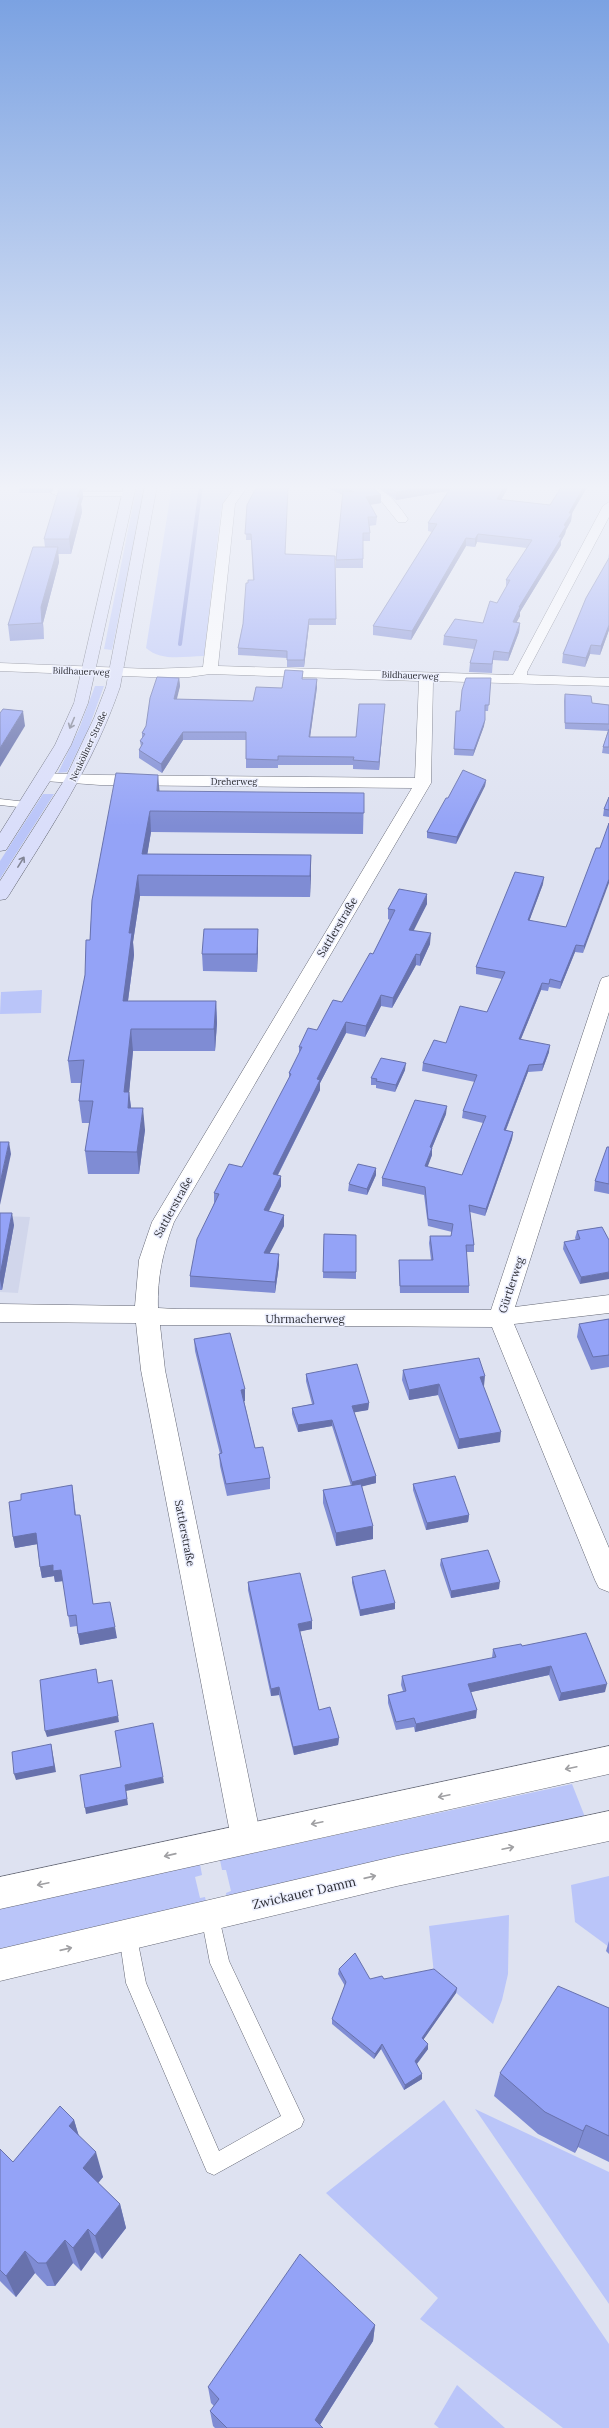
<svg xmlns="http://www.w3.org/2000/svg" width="609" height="2428" font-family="Lora,serif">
	<rect width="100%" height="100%" fill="#dee2f1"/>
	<path fill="#d1d6eb" d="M 0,1216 L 30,1217 L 18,1293 L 0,1292 Z"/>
	<g fill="#bac5f9">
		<path d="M 137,486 L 145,486 L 112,650 L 104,649 Z"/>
		<path d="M 172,486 L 235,486 L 227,496 L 221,510 L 204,656 C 184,656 162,662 146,648 Z"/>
		<path d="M 95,686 L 104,686 L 88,730 L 67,772 L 58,773 L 79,729 Z"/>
		<path d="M 43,794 L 54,794 L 0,879 L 0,861 Z"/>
		<path d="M 42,990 L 41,1013 L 0,1014 L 1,992 Z"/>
		<path d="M 572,1784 L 585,1817 L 227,1898 L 226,1893 L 231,1891 L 226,1870 L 222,1870 L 220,1860 Z"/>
		<path d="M 200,1864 L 202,1875 L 195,1877 L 200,1898 L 205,1897 L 206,1902 L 0,1949 L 0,1908 Z"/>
		<path d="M 609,1876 L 609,1947 L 575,1922 L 571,1885 Z"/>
		<path d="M 509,1915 L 508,1974 L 502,2000 L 493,2024 L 434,1974 L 429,1926 Z"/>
		<path d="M 444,2100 L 609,2344 L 609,2428 L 563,2428 L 420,2319 L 438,2298 L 326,2193 Z"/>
		<path d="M 475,2109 L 609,2172 L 609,2304 Z"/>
		<path d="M 457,2385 L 505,2428 L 439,2428 L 434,2424 Z"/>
	</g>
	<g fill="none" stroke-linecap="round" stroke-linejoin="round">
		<path stroke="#7987d8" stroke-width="4" d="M 180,644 L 201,486"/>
		<g stroke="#646774" stroke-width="1">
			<g id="service">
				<path d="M 55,486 L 61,486 L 59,492 L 128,492 L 132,494 L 128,496 L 58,496 L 51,493 Z"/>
				<path d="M 0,799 L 27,802 L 32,805 L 27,808 L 0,805 Z"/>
				<path d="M 210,1907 L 217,1909 L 229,1961 L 304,2120 L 301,2127 L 214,2175 L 207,2172 L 126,1983 L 119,1935 L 121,1928 L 128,1926 L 135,1928 L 146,1983 L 219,2151 L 281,2116 L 210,1963 L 201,1916 L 203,1909 Z"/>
			</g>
		</g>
		<g stroke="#646774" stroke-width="1">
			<g id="minor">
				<path d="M 236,486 L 248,486 L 235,504 L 218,666 L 513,675 L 603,506 L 609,502 L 609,517 L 527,672 L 527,675 L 609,678 L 609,686 L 433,681 L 431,783 L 174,1222 C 163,1251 157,1277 158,1308 L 176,1309 L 491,1310 L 600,982 L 602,978 L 609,976 L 609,1012 L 515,1307 L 609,1295 L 609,1313 L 514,1324 L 609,1548 L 609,1592 L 599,1588 L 595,1580 L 492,1327 L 160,1325 L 165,1370 L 261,1838 L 257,1849 L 246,1853 L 235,1849 L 231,1838 L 141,1370 L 136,1323 L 0,1322 L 0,1304 L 135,1306 L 139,1260 L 152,1222 L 412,788 L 100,785 L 45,781 L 37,776 L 39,773 L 100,775 L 415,778 L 419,681 L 210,674 L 189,677 L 150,677 L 0,671 L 0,663 L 150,669 L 203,667 L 223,504 Z"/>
				<path d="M 362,486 C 383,483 397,503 408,519 L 406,522 L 398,522 L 382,502 Z"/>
			</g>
		</g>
		<g stroke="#646774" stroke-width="1">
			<g id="tertiary">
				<path d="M 609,1746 L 609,1774 L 0,1909 L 0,1877 Z"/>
				<path d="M 609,1811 L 609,1841 L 397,1886 L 0,1981 L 0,1949 L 397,1856 Z"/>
			</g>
		</g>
		<g stroke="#646774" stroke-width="1">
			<g id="secondary">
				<path d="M 124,486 L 136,486 L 88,703 L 71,745 L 57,770 L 6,850 L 0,851 L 0,833 L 55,745 L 74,703 Z"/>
				<path d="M 145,486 L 157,486 L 120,687 C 93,765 52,826 9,895 L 6,899 L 0,900 L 0,881 L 65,779 L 94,718 L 106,687 Z"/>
			</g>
		</g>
		<use href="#service" fill="#fff" fill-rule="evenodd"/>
		<use href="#minor" fill="#fff" fill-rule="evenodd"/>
		<use href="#tertiary" fill="#fff" fill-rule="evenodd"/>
		<use href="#secondary" fill="#dadefa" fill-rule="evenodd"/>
	</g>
	<g fill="#7f8cd4">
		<path d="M 19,486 L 54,486 L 50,493 L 19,493 Z"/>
		<path d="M 60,486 L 88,486 L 86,490 L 83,490 L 83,498 L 81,504 L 82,512 L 71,554 L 58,554 L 59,562 L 43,623 L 44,639 L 10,641 L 8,625 L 45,547 L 44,539 Z"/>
		<path d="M 323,486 L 509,486 L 501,500 L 550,505 L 562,486 L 599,486 L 598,488 L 587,487 L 572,513 L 571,521 L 566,530 L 565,534 L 561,541 L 561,545 L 520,612 L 520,616 L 516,622 L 520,623 L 519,632 L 508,661 L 493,660 L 492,673 L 469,672 L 470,663 L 474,649 L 443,645 L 444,636 L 483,623 L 497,603 L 506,588 L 506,580 L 527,548 L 477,542 L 475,547 L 466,546 L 411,640 L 373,635 L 373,626 L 432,532 L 428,531 L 428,523 L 448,491 L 396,500 L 377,486 L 371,486 L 381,495 L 381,503 L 370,505 L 377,517 L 376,525 L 369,526 L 370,533 L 370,541 L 363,541 L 363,568 L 336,568 L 336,560 L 343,495 Z"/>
		<path d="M 247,505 L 286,554 L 335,556 L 336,625 L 309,625 L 304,667 L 287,667 L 287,658 L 238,655 L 238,648 L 243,624 L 248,583 L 253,580 L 251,540 L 246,540 Z"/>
		<path d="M 609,553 L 609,630 L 600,655 L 590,654 L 585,667 L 562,663 L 563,654 L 608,561 Z"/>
		<path d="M 179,678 L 180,686 L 176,699 L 253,701 L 303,679 L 317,687 L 310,737 L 356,737 L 385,704 L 379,770 L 353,769 L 353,765 L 278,765 L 278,768 L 246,768 L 246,740 L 183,740 L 162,773 L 139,758 L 139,750 L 141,747 L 140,741 L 142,738 L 142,733 Z"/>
		<path d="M 491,678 L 488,711 L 485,711 L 484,726 L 473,756 L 454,755 L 456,711 L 460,711 Z"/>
		<path d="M 565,694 L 592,703 L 609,705 L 609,754 L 602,753 L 603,747 L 608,731 L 565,729 L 564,701 Z"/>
		<path d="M 486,780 L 485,786 L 456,844 L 427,838 L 427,832 L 448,798 Z"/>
		<path d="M 160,792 L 364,793 L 363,834 L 151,832 L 147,854 L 311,855 L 310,897 L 140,896 L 133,942 L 134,955 L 128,1001 L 216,1001 L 217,1023 L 215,1051 L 133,1051 L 129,1092 L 131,1108 L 145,1130 L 139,1174 L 88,1174 L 85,1151 L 90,1123 L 82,1123 L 79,1101 L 81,1083 L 71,1083 L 68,1061 L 85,975 L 90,940 L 92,900 Z"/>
		<path d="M 609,797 L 609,817 L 603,816 L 604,809 Z"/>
		<path d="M 600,848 L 583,953 L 575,952 L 560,989 L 549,987 L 548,991 L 541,990 L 521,1039 L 549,1052 L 542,1071 L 528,1072 L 506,1130 L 513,1132 L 512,1139 L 485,1216 L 470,1212 L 474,1245 L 474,1252 L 466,1252 L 469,1286 L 469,1293 L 400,1293 L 399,1267 L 399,1260 L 431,1260 L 429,1243 L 430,1236 L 451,1236 L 452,1232 L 428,1226 L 424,1195 L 382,1186 L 382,1178 L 446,1114 L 432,1148 L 432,1155 L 427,1167 L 462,1175 L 483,1123 L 462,1118 L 463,1111 L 475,1082 L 422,1071 L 423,1063 L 446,1043 L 487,1012 L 502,979 L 476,974 L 476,967 L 543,884 L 529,921 L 566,927 Z"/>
		<path d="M 427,904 L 413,930 L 430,944 L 420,966 L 416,965 L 392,1008 L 381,1006 L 365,1037 L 346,1033 L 320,1083 L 320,1090 L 278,1175 L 281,1186 L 269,1211 L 284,1215 L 284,1226 L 269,1253 L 279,1265 L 275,1293 L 190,1287 L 190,1276 L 214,1203 L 214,1193 L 242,1167 L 289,1079 L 289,1073 L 299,1054 L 299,1047 L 317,1030 L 342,1002 L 373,954 L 390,920 L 388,919 L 388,909 Z"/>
		<path d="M 258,947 L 257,972 L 203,971 L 202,954 Z"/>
		<path d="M 405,1070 L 395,1092 L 376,1088 L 376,1085 L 371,1085 L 371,1078 Z"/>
		<path d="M 609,1147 L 609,1194 L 594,1191 L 595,1181 Z"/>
		<path d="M 376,1175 L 367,1195 L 348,1191 L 349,1184 Z"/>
		<path d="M 0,1213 L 14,1225 L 2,1290 L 0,1290 Z"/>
		<path d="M 602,1227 L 580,1284 L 563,1249 L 564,1242 L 576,1240 L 575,1238 L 577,1231 Z"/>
		<path d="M 324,1234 L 356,1235 L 356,1279 L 323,1278 Z"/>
		<path d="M 609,1319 L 609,1367 L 591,1370 L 577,1337 L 579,1324 Z"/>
		<path d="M 194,1339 L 245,1401 L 244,1401 L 255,1448 L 270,1478 L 270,1489 L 227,1496 L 220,1466 L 219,1454 L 220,1454 L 195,1351 Z"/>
		<path d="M 403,1370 L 484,1386 L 483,1386 L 500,1442 L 458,1449 L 438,1395 L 409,1400 L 402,1380 Z"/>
		<path d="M 306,1374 L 369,1403 L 368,1410 L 354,1412 L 376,1476 L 376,1483 L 362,1486 L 373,1539 L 336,1546 L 323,1503 L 323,1490 L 351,1486 L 332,1426 L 298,1432 L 292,1414 L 292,1408 L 312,1404 L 306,1381 Z"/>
		<path d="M 413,1484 L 469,1515 L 468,1522 L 426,1530 L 413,1490 Z"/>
		<path d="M 72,1485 L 76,1515 L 93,1604 L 117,1638 L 80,1645 L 77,1626 L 70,1627 L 63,1581 L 55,1582 L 54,1576 L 42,1578 L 40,1567 L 37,1544 L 15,1548 L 13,1537 L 21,1500 Z"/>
		<path d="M 441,1559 L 499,1589 L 451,1598 L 440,1565 Z"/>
		<path d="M 352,1577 L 395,1603 L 395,1609 L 360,1616 L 352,1583 Z"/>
		<path d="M 248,1582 L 312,1629 L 300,1631 L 319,1710 L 339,1738 L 338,1745 L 294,1755 L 279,1695 L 271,1696 L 248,1590 Z"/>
		<path d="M 522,1646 L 605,1692 L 559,1701 L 549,1675 L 471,1692 L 476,1718 L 415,1732 L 414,1727 L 396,1730 L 388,1703 L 388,1695 L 403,1691 L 401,1685 L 402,1676 L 492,1658 L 493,1649 Z"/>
		<path d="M 609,1941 L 609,1954 L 606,1951 Z"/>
		<path d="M 339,1969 L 370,1979 L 384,1979 L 457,1988 L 456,1993 L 423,2040 L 428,2049 L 417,2064 L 422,2079 L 404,2090 L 381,2049 L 374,2059 L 332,2024 L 332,2019 L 345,1986 L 338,1974 Z"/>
		<path d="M 609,2008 L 609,2162 L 578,2147 L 575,2153 L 538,2134 L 494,2096 L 500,2073 Z"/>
		<path d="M 74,2120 L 78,2134 L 103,2177 L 98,2183 L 120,2204 L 126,2228 L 102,2259 L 95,2252 L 81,2271 L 73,2263 L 55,2286 L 47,2286 L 35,2273 L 16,2297 L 0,2281 L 0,2149 L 13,2162 Z"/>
		<path d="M 375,2325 L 373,2341 L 320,2425 L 323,2428 L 215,2428 L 213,2426 L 210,2411 L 214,2406 L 211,2403 L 208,2387 Z"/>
	</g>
	<g fill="#6872ad">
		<path d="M 49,486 L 54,486 L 50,493 Z"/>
		<path d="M 81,486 L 82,486 L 83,498 L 81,504 L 82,512 L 71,554 L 69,539 L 77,497 Z"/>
		<path d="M 85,486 L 88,486 L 86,490 Z"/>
		<path d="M 436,486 L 453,486 L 453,490 L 396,500 L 396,492 Z"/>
		<path d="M 505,486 L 509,486 L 497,507 L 497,499 Z"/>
		<path d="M 584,486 L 587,486 L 587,487 L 571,515 L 572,513 L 571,521 L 566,530 L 565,534 L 561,541 L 561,545 L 520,612 L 520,616 L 512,631 L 513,622 L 519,607 L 559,537 L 569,513 Z"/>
		<path d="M 381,495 L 381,503 L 366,505 L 366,497 Z"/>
		<path d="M 478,534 L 477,542 L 475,547 L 475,539 Z"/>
		<path d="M 466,538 L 466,546 L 411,640 L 412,631 Z"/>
		<path d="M 58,547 L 59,562 L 43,623 L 44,639 L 41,607 Z"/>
		<path d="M 309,619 L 309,625 L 304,667 L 304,660 Z"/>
		<path d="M 520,623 L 519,632 L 508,661 L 509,653 Z"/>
		<path d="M 609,625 L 609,630 L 600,655 L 601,646 Z"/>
		<path d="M 591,645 L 590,654 L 585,667 L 586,658 Z"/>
		<path d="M 179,678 L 180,686 L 175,707 L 174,699 Z"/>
		<path d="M 317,679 L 317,687 L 309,745 L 309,737 Z"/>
		<path d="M 385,704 L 384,712 L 379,770 L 379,762 Z"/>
		<path d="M 23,711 L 25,726 L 0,767 L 0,748 Z"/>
		<path d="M 485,720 L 484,726 L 473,756 L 474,750 Z"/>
		<path d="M 183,732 L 183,740 L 162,773 L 161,764 Z"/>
		<path d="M 158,775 L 160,796 L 158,812 L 157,791 Z"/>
		<path d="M 486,780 L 485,786 L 456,844 L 457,837 Z"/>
		<path d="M 150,811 L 151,832 L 144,875 L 142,854 Z"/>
		<path d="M 311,855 L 311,876 L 310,897 L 310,876 Z"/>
		<path d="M 138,875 L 140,896 L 133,942 L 134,955 L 125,1023 L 123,1001 L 129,933 Z"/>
		<path d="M 544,877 L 543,884 L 527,927 L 528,920 Z"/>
		<path d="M 609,879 L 609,883 L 583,953 L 584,946 Z"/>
		<path d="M 427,894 L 427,904 L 409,940 L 409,930 Z"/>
		<path d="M 258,929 L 258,947 L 257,972 L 257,954 Z"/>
		<path d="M 431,933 L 430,944 L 420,966 L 420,955 Z"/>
		<path d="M 576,945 L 575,952 L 560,989 L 561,982 Z"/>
		<path d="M 416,954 L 416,965 L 392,1008 L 393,998 Z"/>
		<path d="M 542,983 L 541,990 L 518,1046 L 519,1039 Z"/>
		<path d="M 381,995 L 381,1006 L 365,1037 L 366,1026 Z"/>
		<path d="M 216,1001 L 217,1023 L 215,1051 L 214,1029 Z"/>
		<path d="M 346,1022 L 346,1033 L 320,1083 L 320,1090 L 273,1184 L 273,1174 L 317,1079 Z"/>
		<path d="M 131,1029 L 133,1051 L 127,1115 L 124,1092 Z"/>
		<path d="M 550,1045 L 549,1052 L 542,1071 L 543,1064 Z"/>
		<path d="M 406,1063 L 405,1070 L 395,1092 L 396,1085 Z"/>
		<path d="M 529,1065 L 528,1072 L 503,1137 L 504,1130 Z"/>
		<path d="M 129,1092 L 132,1115 L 128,1108 Z"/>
		<path d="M 447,1106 L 446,1114 L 429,1155 L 430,1147 Z"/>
		<path d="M 143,1108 L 145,1130 L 139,1174 L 137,1152 Z"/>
		<path d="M 513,1132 L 512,1139 L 485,1216 L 486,1209 Z"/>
		<path d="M 9,1142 L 11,1154 L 0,1205 L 0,1183 Z"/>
		<path d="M 432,1148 L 432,1155 L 425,1174 L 425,1166 Z"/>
		<path d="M 376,1168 L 376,1175 L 367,1195 L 367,1189 Z"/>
		<path d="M 281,1176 L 281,1186 L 264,1220 L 264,1210 Z"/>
		<path d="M 12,1213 L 14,1225 L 2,1290 L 0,1280 L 0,1275 Z"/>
		<path d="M 284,1215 L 284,1226 L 264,1264 L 264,1253 Z"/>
		<path d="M 279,1254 L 279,1265 L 275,1293 L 275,1282 Z"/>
		<path d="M 609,1272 L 609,1279 L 580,1284 L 581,1277 Z"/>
		<path d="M 485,1376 L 484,1386 L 479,1387 L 480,1377 Z"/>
		<path d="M 439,1384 L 438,1395 L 409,1400 L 409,1390 Z"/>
		<path d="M 245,1389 L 245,1401 L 242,1402 L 241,1390 Z"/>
		<path d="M 369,1403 L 368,1410 L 351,1413 L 352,1406 Z"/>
		<path d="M 332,1420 L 332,1426 L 298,1432 L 298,1425 Z"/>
		<path d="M 501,1432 L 500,1442 L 458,1449 L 459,1439 Z"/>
		<path d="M 376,1476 L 376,1483 L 352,1489 L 352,1482 Z"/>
		<path d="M 469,1515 L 468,1522 L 426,1530 L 427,1523 Z"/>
		<path d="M 373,1526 L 373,1539 L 336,1546 L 336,1533 Z"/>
		<path d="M 36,1533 L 38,1544 L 15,1548 L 13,1537 Z"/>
		<path d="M 53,1565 L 61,1570 L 63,1581 L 55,1582 L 54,1576 L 42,1578 L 40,1567 Z"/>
		<path d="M 500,1582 L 499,1589 L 451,1598 L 451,1591 Z"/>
		<path d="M 395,1603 L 395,1609 L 360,1616 L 360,1610 Z"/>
		<path d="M 312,1621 L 312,1629 L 298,1632 L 298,1624 Z"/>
		<path d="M 115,1627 L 117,1638 L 80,1645 L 78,1634 Z"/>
		<path d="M 551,1666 L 549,1675 L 467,1693 L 468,1684 Z"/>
		<path d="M 607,1684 L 605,1692 L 559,1701 L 561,1693 Z"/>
		<path d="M 279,1687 L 279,1695 L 271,1696 L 271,1689 Z"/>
		<path d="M 477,1710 L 476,1718 L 415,1732 L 416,1724 Z"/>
		<path d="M 118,1716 L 119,1722 L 47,1737 L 45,1731 Z"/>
		<path d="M 339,1738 L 338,1745 L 294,1755 L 293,1747 Z"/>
		<path d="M 51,1744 L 56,1772 L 16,1780 L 14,1774 Z"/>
		<path d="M 163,1777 L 164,1783 L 126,1791 L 128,1805 L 86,1814 L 85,1808 L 125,1785 Z"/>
		<path d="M 457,1988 L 456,1993 L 421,2043 L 422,2038 Z"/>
		<path d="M 382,2044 L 381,2049 L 374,2059 L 375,2054 Z"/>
		<path d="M 428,2044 L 428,2049 L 415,2066 L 415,2061 Z"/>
		<path d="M 422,2074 L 422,2079 L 404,2090 L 405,2085 Z"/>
		<path d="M 74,2120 L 82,2146 L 69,2126 Z"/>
		<path d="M 586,2125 L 578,2147 L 575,2153 L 583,2131 Z"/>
		<path d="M 96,2152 L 103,2177 L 90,2193 L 83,2168 Z"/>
		<path d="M 120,2204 L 126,2228 L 102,2259 L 95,2236 Z"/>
		<path d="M 88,2229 L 95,2252 L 81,2271 L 73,2248 Z"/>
		<path d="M 65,2240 L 73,2263 L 55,2286 L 46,2263 Z"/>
		<path d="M 25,2251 L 35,2273 L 16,2297 L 6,2276 Z"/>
		<path d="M 375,2325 L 373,2341 L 318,2428 L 315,2420 Z"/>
	</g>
	<g fill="#94a3f7" stroke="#6872ad">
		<path d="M 60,486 L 81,486 L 77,497 L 80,497 L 69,539 L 44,539 Z"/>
		<path d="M 257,486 L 288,488 L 285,554 L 335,556 L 336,619 L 309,619 L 304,660 L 287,660 L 287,651 L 238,648 L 243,624 L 246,583 L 248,583 L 248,580 L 254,580 L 251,534 L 245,534 L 247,505 Z"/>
		<path d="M 340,486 L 371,486 L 381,495 L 366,497 L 377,517 L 368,517 L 370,533 L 363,533 L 363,559 L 336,560 L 343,491 L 354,492 Z"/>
		<path d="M 387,486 L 436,486 L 396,492 Z"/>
		<path d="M 452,486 L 505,486 L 497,499 L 550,505 L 562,486 L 584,486 L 569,513 L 572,513 L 564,525 L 566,526 L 559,537 L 562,537 L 519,607 L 520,607 L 513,622 L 520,623 L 509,653 L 494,651 L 492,664 L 470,663 L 477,640 L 444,636 L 455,619 L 483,623 L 490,601 L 497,603 L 510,580 L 506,580 L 532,540 L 478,534 L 475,539 L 466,538 L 412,631 L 373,626 L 437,524 L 428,523 Z"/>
		<path d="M 33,547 L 58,547 L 41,607 L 42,623 L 8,625 Z"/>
		<path d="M 609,558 L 609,625 L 601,646 L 591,645 L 586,658 L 563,654 L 586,598 Z"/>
		<path d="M 285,670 L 303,671 L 302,679 L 317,679 L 309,737 L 356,737 L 359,704 L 385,704 L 379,762 L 353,760 L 354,757 L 278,756 L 278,760 L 246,759 L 246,732 L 183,732 L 161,764 L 139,750 L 143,743 L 140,741 L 145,734 L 142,733 L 146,726 L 150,698 L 157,677 L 179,678 L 174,699 L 253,701 L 256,687 L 282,688 Z"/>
		<path d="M 466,678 L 491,678 L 489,705 L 485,705 L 485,720 L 474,750 L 454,749 L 456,711 L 460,711 L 462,690 Z"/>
		<path d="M 565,694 L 591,696 L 592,703 L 609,705 L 609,724 L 565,723 Z"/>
		<path d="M 3,709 L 23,711 L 0,748 L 0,713 Z"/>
		<path d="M 609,729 L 609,747 L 603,747 Z"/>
		<path d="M 463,770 L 486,780 L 457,837 L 427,832 L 446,798 L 448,798 Z"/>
		<path d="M 116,773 L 158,775 L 157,791 L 364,793 L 364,813 L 150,811 L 142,854 L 311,855 L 310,876 L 138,875 L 129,933 L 132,933 L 123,1001 L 216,1001 L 214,1029 L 131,1029 L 124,1092 L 129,1092 L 128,1108 L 143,1108 L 137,1152 L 85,1151 L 93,1101 L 79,1101 L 84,1060 L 68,1061 L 85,975 L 86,940 L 90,940 L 92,900 Z"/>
		<path d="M 609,797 L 609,810 L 604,809 Z"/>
		<path d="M 609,823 L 609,879 L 584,946 L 576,945 L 561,982 L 550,979 L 549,984 L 542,983 L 519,1039 L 550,1045 L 543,1064 L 529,1065 L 504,1130 L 513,1132 L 486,1209 L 469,1205 L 474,1245 L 466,1245 L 469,1286 L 400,1286 L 399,1260 L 433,1260 L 430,1236 L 451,1236 L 453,1224 L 428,1219 L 425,1187 L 382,1178 L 415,1100 L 447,1106 L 430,1147 L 432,1148 L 425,1166 L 462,1175 L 486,1116 L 463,1111 L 477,1075 L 423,1063 L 434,1040 L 446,1043 L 460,1006 L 487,1012 L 505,972 L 476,967 L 515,872 L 544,877 L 528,920 L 566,927 L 596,848 L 600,848 Z"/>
		<path d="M 399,889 L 427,894 L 409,930 L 431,933 L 420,955 L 416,954 L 393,998 L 381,995 L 366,1026 L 346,1022 L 317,1079 L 320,1080 L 273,1174 L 281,1176 L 264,1210 L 284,1215 L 264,1253 L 279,1254 L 275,1282 L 190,1276 L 197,1239 L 219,1194 L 214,1193 L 229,1164 L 242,1167 L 291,1074 L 289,1073 L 302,1047 L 299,1047 L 308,1028 L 317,1030 L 333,1000 L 342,1002 L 370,953 L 373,954 L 395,910 L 388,909 Z"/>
		<path d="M 204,929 L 258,929 L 257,954 L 202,954 Z"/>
		<path d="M 381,1058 L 406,1063 L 396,1085 L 376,1081 L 377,1079 L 371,1078 Z"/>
		<path d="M 0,1142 L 9,1142 L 0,1183 Z"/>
		<path d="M 607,1147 L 609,1147 L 609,1184 L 595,1181 Z"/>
		<path d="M 358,1164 L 376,1168 L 367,1189 L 349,1184 Z"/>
		<path d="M 0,1213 L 12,1213 L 0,1275 Z"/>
		<path d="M 602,1227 L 609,1240 L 609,1272 L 581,1277 L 564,1242 L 580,1239 L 577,1231 Z"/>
		<path d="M 324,1234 L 356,1235 L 356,1272 L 323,1272 Z"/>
		<path d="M 609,1319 L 609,1355 L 593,1357 L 579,1324 Z"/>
		<path d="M 230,1333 L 245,1389 L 241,1390 L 255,1448 L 263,1447 L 270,1478 L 226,1484 L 219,1454 L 222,1453 L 194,1339 Z"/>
		<path d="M 479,1358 L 485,1376 L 480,1377 L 501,1432 L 459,1439 L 439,1384 L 409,1390 L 403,1370 Z"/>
		<path d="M 357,1364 L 369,1403 L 352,1406 L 376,1476 L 352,1482 L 332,1420 L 298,1425 L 292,1408 L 314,1404 L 306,1374 Z"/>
		<path d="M 455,1476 L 469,1515 L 427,1523 L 413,1484 Z"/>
		<path d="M 361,1484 L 373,1526 L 336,1533 L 323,1490 Z"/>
		<path d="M 72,1485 L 75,1515 L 80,1515 L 93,1604 L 110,1602 L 115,1627 L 78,1634 L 76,1615 L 68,1616 L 61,1570 L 53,1571 L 53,1565 L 40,1567 L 36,1533 L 13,1537 L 9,1502 L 21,1500 L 21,1494 Z"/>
		<path d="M 488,1550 L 500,1582 L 451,1591 L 441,1559 Z"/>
		<path d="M 385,1570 L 395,1603 L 360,1610 L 352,1577 Z"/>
		<path d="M 300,1573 L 312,1621 L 298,1624 L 319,1710 L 330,1707 L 339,1738 L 293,1747 L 279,1687 L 271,1689 L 248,1582 Z"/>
		<path d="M 586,1633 L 607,1684 L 561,1693 L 551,1666 L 468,1684 L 477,1710 L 416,1724 L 414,1718 L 396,1722 L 388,1695 L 406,1691 L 402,1676 L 496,1657 L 493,1649 L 521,1644 L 522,1646 Z"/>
		<path d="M 96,1669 L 98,1683 L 112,1680 L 118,1716 L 45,1731 L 40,1680 Z"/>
		<path d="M 153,1723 L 163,1777 L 125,1785 L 127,1799 L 85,1808 L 80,1775 L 121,1767 L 115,1731 Z"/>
		<path d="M 51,1744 L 54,1766 L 14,1774 L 12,1752 Z"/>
		<path d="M 355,1953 L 370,1979 L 382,1976 L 384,1979 L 434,1969 L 457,1988 L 422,2038 L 428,2044 L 415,2061 L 422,2074 L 405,2085 L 382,2044 L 375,2054 L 332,2019 L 346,1982 L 339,1969 Z"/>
		<path d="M 558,1986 L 609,2008 L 609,2136 L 586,2125 L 583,2131 L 545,2112 L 500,2073 Z"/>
		<path d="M 60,2106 L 74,2120 L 69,2126 L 96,2152 L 83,2168 L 120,2204 L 95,2236 L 88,2229 L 73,2248 L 65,2240 L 46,2263 L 38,2263 L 25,2251 L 6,2276 L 0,2270 L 0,2149 L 13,2162 Z"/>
		<path d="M 300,2254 L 375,2325 L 315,2420 L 323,2428 L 227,2428 L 210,2411 L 219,2399 L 208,2387 Z"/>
	</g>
	<defs><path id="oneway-shaft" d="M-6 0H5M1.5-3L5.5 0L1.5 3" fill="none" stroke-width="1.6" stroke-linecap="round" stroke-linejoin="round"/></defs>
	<g stroke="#838696">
		<use href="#oneway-shaft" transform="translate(72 723) rotate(113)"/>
		<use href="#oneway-shaft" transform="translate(21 862) rotate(-58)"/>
	</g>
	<g stroke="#a0a0a3">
		<use href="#oneway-shaft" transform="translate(571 1768) rotate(168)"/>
		<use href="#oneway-shaft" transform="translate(444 1796) rotate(168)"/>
		<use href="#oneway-shaft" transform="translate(317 1823) rotate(168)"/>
		<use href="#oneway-shaft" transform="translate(508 1848) rotate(-12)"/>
		<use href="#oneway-shaft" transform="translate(170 1855) rotate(167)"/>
		<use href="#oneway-shaft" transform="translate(370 1877) rotate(-13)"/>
		<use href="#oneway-shaft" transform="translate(43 1884) rotate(168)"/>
		<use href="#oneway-shaft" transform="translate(66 1949) rotate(-13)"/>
	</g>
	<linearGradient id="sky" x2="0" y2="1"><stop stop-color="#7ba2e2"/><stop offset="0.59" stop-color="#f0f2f9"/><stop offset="1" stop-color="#f0f2f9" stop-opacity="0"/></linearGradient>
	<rect width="609" height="826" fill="url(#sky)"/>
	<g text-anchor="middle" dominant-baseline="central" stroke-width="3" stroke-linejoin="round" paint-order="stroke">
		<g font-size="9" fill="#2c2d33" stroke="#eceffe">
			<text transform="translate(81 671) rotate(2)">Bildhauerweg</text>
			<text transform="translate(410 675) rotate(2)">Bildhauerweg</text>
			<text transform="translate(88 746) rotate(-65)">Neuköllner Straße</text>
			<text x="234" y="781">Dreherweg</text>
		</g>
		<g font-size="11" fill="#2c2d33" stroke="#eceffe">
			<text transform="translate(337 927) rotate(-59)">Sattlerstraße</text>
			<text transform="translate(173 1207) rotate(-61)">Sattlerstraße</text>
			<text transform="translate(511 1285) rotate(-72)">Gürtlerweg</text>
			<text x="305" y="1319">Uhrmacherweg</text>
			<text transform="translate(185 1533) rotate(79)">Sattlerstraße</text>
		</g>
		<g font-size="13" fill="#2c2d33" stroke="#eceffe">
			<text transform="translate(304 1893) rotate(-13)">Zwickauer Damm</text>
		</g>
	</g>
</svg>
